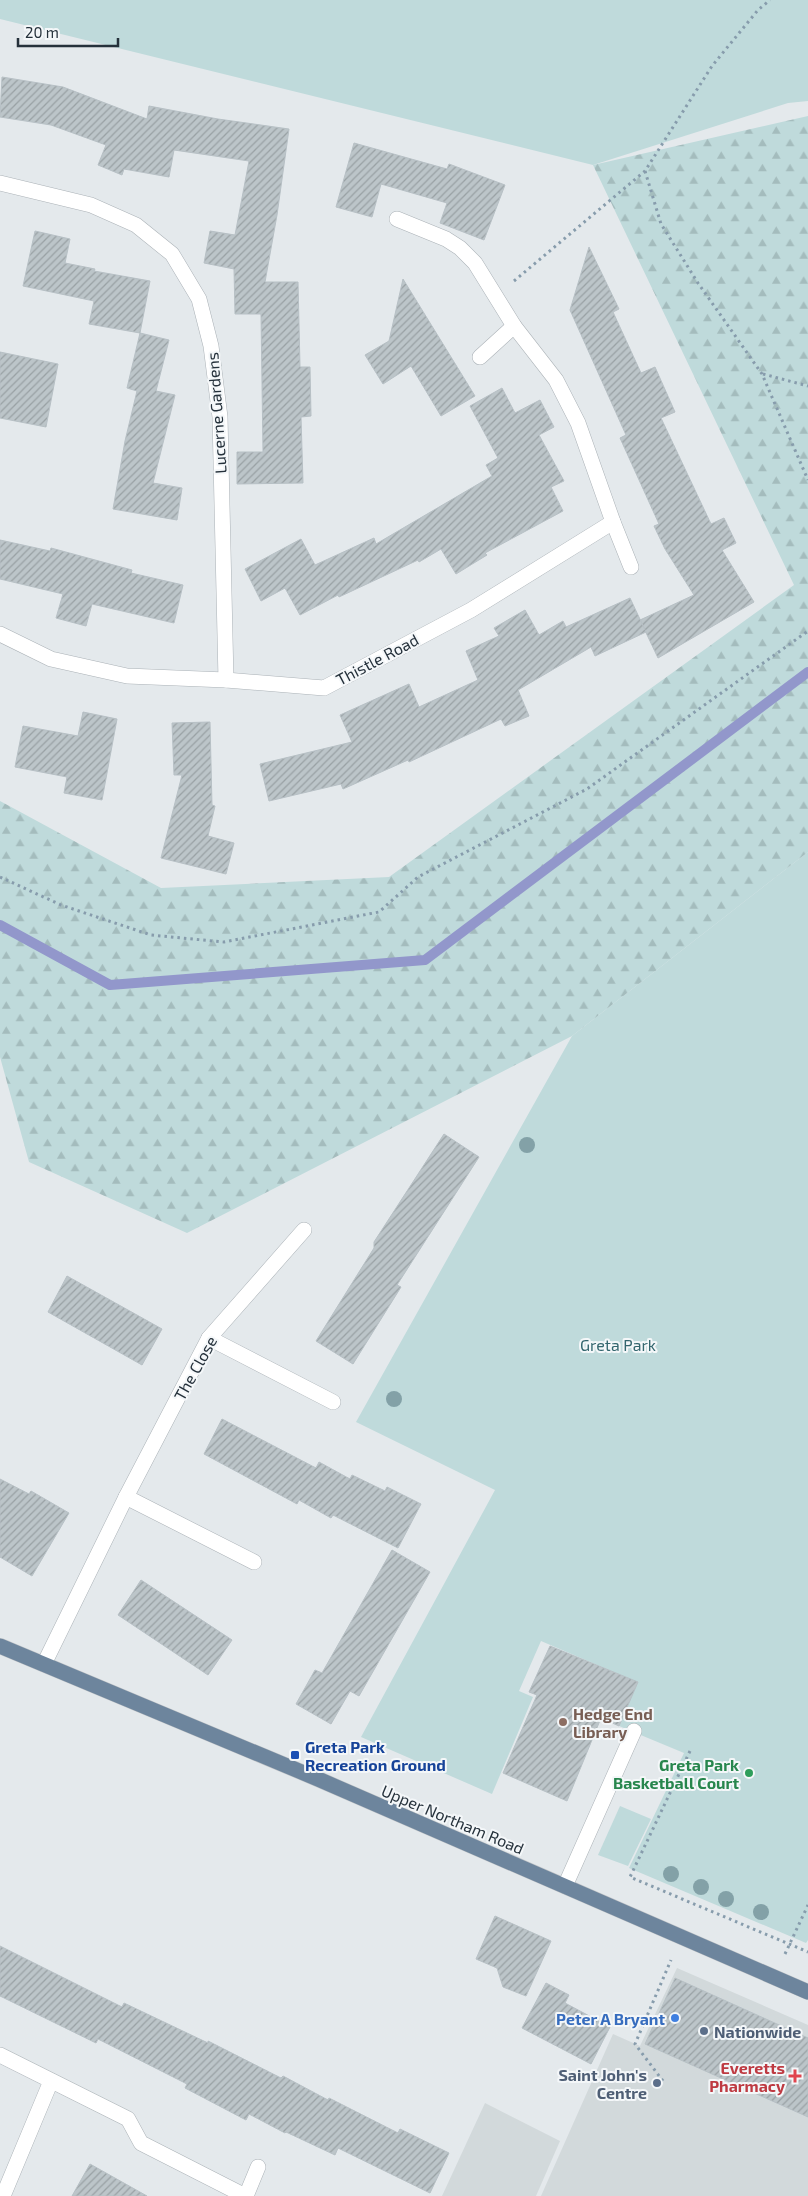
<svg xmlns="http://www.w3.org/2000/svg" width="808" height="2196" font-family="'Exo 2',sans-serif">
	<defs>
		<pattern id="forest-firs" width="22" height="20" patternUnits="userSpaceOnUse" patternTransform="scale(1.25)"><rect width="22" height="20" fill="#bfdadb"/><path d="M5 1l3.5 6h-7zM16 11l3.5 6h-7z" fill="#a4bcbd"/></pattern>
		<pattern id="building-hatch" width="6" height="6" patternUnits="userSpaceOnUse" patternTransform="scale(1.25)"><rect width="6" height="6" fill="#bcc5c9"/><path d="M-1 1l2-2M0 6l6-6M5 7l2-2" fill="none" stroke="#99a1a4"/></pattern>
	</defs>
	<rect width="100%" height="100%" fill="#e4e9ec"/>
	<g fill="#d2d9db">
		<path d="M 677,1968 L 808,2025 L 808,2196 L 541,2196 L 613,2034 L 640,2046 Z"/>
		<path d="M 485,2103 L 560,2141 L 536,2196 L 442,2196 Z"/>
	</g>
	<g fill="#bfdadb">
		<path d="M 0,0 L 808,0 L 808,101 L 788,103 L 593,165 L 0,19 Z"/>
		<path d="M 808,852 L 808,1940 L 806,1943 L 629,1868 L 684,1753 L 619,1726 L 637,1682 L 541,1641 L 519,1691 L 533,1697 L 492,1794 L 361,1737 L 495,1490 L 356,1422 L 572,1036 Z"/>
		<path d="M 620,1806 L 651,1819 L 628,1866 L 598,1855 Z"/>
	</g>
	<path fill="url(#forest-firs)" d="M 808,116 L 808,852 L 572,1036 L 187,1233 L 29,1162 L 0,1057 L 0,801 L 161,888 L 389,877 L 794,585 L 593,165 Z"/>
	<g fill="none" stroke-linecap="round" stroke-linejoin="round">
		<path stroke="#9297cb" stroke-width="10" d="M 0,925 L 110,985 L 425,960 L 808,672"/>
	</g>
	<g fill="url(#building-hatch)" stroke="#b7c0c5">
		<path d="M 2,77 L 63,87 L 147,119 L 149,106 L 218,119 L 289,129 L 277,215 L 265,282 L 298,282 L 300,367 L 310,367 L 311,416 L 301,417 L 303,483 L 237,484 L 237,452 L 263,452 L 261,314 L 235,314 L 234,269 L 204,263 L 210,231 L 235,235 L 249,161 L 174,150 L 169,177 L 124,169 L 122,175 L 98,165 L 106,145 L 51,125 L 0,117 Z"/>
		<path d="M 354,143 L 447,169 L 449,164 L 505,185 L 484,240 L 440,223 L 447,203 L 381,184 L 372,217 L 336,207 Z"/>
		<path d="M 35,231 L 70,239 L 65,263 L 95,269 L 94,271 L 150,281 L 140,333 L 89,324 L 94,301 L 23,286 Z"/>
		<path d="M 589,247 L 619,309 L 613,312 L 641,373 L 655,367 L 675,412 L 661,418 L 711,524 L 724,518 L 736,543 L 722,550 L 754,602 L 658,658 L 640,620 L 694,595 L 665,549 L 654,526 L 659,524 L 620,438 L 626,435 L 570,310 Z"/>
		<path d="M 403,279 L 475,396 L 441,416 L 411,366 L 383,384 L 365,355 L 389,341 Z"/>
		<path d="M 140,333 L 169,340 L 156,391 L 175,395 L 153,483 L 182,488 L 177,520 L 113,509 L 125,441 L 137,391 L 127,388 Z"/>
		<path d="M 0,352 L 58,364 L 46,427 L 0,418 Z"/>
		<path d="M 502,388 L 515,413 L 540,400 L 554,427 L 539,435 L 564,481 L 551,487 L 563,511 L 485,553 L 487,555 L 456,574 L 441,549 L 419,562 L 418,560 L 339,597 L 338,595 L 300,615 L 285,588 L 261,601 L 245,569 L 301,539 L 315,565 L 374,538 L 376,544 L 492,476 L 486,465 L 498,458 L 470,406 Z"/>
		<path d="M 0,540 L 50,551 L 51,548 L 132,570 L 131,573 L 183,585 L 174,623 L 92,604 L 86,626 L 56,618 L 63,594 L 0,579 Z"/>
		<path d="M 630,598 L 646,632 L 595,656 L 591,647 L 518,690 L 529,716 L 505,726 L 501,719 L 409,762 L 408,760 L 343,789 L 341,784 L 269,801 L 260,764 L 352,742 L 340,715 L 409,684 L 419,707 L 478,680 L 466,651 L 499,636 L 494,628 L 525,610 L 539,635 L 563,621 L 566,627 Z"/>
		<path d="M 83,712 L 117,719 L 102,800 L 64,793 L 67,777 L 15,767 L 23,726 L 78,736 Z"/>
		<path d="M 210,722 L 212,805 L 215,806 L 208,836 L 234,843 L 226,874 L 161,858 L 182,775 L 174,775 L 172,723 Z"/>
		<path d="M 444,1134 L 479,1157 L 397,1285 L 401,1287 L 353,1364 L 316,1341 L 374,1248 L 374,1242 Z"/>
		<path d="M 67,1276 L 162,1329 L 142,1365 L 48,1312 Z"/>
		<path d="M 222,1419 L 316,1468 L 319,1462 L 350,1479 L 352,1475 L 385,1491 L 387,1487 L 421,1504 L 398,1548 L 333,1515 L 331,1518 L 299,1500 L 297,1504 L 204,1454 Z"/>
		<path d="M 0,1479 L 29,1494 L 31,1491 L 69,1513 L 32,1576 L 0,1557 Z"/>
		<path d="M 392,1550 L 430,1572 L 359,1696 L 350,1691 L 331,1724 L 296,1704 L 315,1670 L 322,1673 Z"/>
		<path d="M 141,1580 L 232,1640 L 208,1675 L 118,1615 Z"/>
		<path d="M 550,1646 L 638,1682 L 619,1726 L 601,1718 L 567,1801 L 503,1773 L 537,1695 L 529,1692 Z"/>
		<path d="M 495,1916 L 551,1941 L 526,1996 L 503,1987 L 497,1968 L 476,1959 Z"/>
		<path d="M 0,1946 L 122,2007 L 124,2003 L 208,2043 L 208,2041 L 281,2078 L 283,2076 L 328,2100 L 329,2098 L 398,2133 L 400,2129 L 449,2153 L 430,2193 L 338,2148 L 335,2155 L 286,2132 L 285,2133 L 249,2114 L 246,2120 L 185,2088 L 187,2084 L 98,2039 L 96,2043 L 0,1996 Z"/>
		<path d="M 675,1978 L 808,2038 L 808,2117 L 645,2044 Z"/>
		<path d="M 546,1983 L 569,1995 L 565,2003 L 610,2027 L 591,2064 L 522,2028 Z"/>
		<path d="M 90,2164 L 147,2196 L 72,2196 Z"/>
	</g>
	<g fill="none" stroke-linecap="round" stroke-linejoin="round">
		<g stroke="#abb2b7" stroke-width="16">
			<g id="minor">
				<path d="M 0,183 L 91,205 L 136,225 L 172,254 L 199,299 L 211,346 L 220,417 L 226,680"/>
				<path d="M 397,219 L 446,239 L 460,248 L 475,263 L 514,326 L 556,380 L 578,423 L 613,522 L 631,567"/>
				<path d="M 480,357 L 514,326"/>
				<path d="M 0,634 L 51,659 L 127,676 L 226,680 L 324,688 L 471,610 L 613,522"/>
				<path d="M 209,1338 L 333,1402"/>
				<path d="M 126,1497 L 254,1562"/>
				<path d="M 44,1664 L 126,1497 L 209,1338 L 304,1230"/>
				<path d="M 565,1886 L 634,1731"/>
				<path d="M 0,2055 L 128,2119 L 141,2143 L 245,2196"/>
				<path d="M 3,2196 L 51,2081"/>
				<path d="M 246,2196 L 258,2167"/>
			</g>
		</g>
		<g stroke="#c2c5c8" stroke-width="16">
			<path id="major" d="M 0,1646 L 318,1779 L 808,1992"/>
		</g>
		<g stroke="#879cac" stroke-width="3" stroke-dasharray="2.5 4" stroke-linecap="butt">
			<path d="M 645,171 L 661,224 L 698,283 L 762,374 L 808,480"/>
			<path d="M 514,281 L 645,171 L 712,66 L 758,10 L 770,0"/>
			<path d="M 763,374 L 808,386"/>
			<path d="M 0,877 L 61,905 L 151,935 L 224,942 L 379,912 L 418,877 L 587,789 L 808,631"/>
			<path d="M 690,1751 L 630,1877 L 808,1952"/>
			<path d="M 785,1954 L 808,1905"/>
			<path d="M 663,2081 L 635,2044 L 671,1960"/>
		</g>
		<use href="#minor" stroke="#fff" stroke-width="15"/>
		<use href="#major" stroke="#6d859d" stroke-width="15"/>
	</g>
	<g fill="#83a1a7">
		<circle cx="527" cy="1145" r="8"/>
		<circle cx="394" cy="1399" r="8"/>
		<circle cx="671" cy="1874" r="8"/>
		<circle cx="701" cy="1887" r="8"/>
		<circle cx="726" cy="1899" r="8"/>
		<circle cx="761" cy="1912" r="8"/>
	</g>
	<circle fill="#8d6e63" stroke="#f4f7f9" stroke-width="2" cx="563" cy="1722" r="5"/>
	<rect fill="#1a4fb4" stroke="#f4f7f9" stroke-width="2" x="290" y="1750" width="10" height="10" rx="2.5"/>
	<circle fill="#2e9e5b" stroke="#f4f7f9" stroke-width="2" cx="749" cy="1773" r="5"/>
	<circle fill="#3f7fe0" stroke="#f4f7f9" stroke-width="2" cx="675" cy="2018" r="5"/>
	<g fill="#5c6f8a" stroke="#f4f7f9" stroke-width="2">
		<circle cx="704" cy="2031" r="5"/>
		<circle cx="657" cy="2083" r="5"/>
	</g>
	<path fill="#e0444e" stroke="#f4f7f9" stroke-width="2" d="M792.5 2068.5h5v5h5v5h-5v5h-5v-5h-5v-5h5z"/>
	<g text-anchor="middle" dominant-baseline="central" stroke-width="4" stroke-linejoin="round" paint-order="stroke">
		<g font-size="16" fill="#25313b" stroke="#f4f7f9">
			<text transform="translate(216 413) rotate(-94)">Lucerne Gardens</text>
			<text transform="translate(377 659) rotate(-28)">Thistle Road</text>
			<text transform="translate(195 1368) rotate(-61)">The Close</text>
			<text transform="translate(453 1819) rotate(23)">Upper Northam Road</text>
		</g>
		<g font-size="16" fill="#33666e" stroke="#f4f7f9">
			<text x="618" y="1344">Greta Park</text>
		</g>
		<g font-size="16" font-weight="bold" fill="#785e54" stroke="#f4f7f9" text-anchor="start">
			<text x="573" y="1713">Hedge End<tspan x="573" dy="18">Library</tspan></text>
		</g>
		<g font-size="16" font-weight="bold" fill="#164399" stroke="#f4f7f9" text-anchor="start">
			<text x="305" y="1746">Greta Park<tspan x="305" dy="18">Recreation Ground</tspan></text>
		</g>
		<g font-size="16" font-weight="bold" fill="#27864d" stroke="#f4f7f9" text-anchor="end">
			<text x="739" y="1764">Greta Park<tspan x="739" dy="18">Basketball Court</tspan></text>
		</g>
		<g font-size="16" font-weight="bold" fill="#366cbe" stroke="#f4f7f9" text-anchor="end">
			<text x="665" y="2018">Peter A Bryant</text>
		</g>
		<g font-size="16" font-weight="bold" fill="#4e5e75" stroke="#f4f7f9" text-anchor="start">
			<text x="714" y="2031">Nationwide</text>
			<text x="647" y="2074" text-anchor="end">Saint John's<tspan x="647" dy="18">Centre</tspan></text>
		</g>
		<g font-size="16" font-weight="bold" fill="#be3a42" stroke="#f4f7f9" text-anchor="end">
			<text x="785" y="2067">Everetts<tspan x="785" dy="18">Pharmacy</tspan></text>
		</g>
	</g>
	<path d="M18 38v8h100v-8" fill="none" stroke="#25313b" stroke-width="2.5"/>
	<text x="25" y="38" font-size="15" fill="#25313b" stroke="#f4f7f9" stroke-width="4" paint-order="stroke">20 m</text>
</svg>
